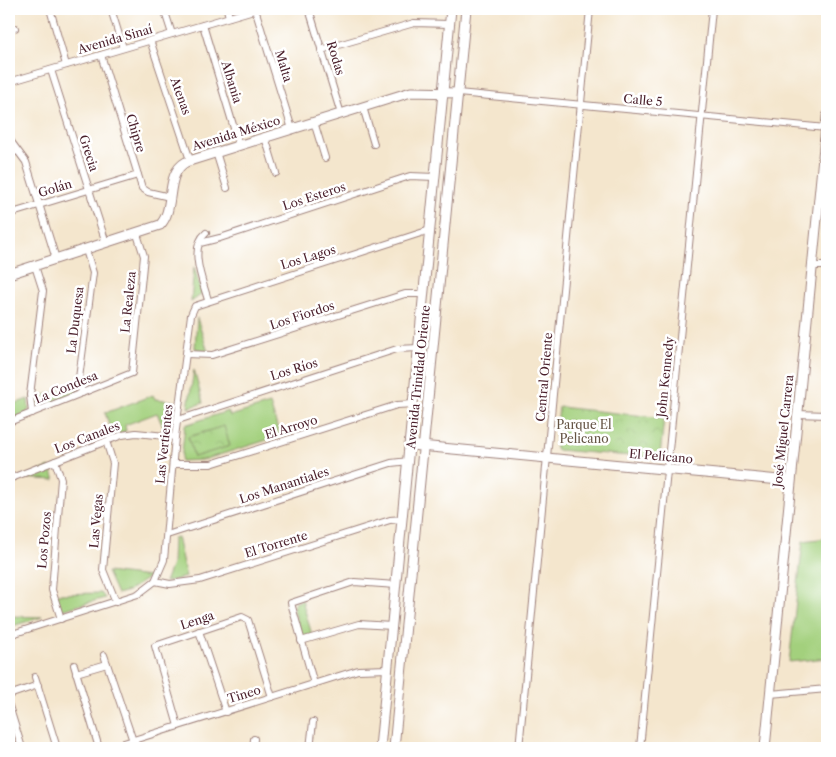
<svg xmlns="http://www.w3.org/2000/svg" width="836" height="757" font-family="'Libre Caslon Text',serif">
	<defs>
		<pattern id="park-crowns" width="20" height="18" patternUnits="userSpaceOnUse" patternTransform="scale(1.25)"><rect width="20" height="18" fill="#a3d07d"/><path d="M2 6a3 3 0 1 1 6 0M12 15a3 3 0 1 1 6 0" fill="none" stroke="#8eb26c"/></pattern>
	</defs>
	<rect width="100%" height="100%" fill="#fff"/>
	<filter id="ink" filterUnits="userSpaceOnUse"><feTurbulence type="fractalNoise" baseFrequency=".02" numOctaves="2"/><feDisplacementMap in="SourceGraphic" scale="10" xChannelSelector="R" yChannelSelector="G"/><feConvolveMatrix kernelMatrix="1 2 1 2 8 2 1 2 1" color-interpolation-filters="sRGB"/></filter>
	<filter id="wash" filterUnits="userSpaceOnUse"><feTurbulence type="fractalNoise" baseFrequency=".0096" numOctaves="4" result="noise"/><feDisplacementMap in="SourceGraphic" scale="20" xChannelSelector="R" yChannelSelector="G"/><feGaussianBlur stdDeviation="1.12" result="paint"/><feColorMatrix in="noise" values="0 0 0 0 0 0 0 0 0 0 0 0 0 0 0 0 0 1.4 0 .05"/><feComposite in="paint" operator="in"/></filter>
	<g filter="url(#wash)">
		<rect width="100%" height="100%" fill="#f4e6cd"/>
		<g fill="#a3d07d" stroke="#767854">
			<path d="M 194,267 L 202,294 L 191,302 Z"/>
			<path d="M 197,318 L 208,352 L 195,348 Z"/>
			<path d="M 194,370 L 203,403 L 188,408 Z"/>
			<path d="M 76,385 L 78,392 L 38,408 L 33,406 L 32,394 L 38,397 Z"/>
			<path d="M 153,395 L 155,399 L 174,401 L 170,429 L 163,427 L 157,413 L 125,425 L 126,431 L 113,436 L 105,413 Z"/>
			<path d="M 28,399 L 29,409 L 26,414 L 9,420 L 9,406 Z"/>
			<path d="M 270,404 L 280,436 L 203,460 L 181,461 L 185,425 L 228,411 L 230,416 Z"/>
			<path d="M 50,467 L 55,480 L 20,478 Z"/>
			<path d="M 177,537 L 186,577 L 165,582 L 172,564 L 173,538 Z"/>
			<path d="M 827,538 L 827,658 L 789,662 L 803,541 Z"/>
			<path d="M 107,572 L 150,577 L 128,591 L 117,594 Z"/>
			<path d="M 101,593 L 105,598 L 61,610 L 56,594 Z"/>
			<path d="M 302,600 L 312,635 L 304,637 L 301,635 L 293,607 L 295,603 Z"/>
			<path d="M 9,616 L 42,617 L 9,627 Z"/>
		</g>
		<g fill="url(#park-crowns)" stroke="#767854">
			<path d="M 559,407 L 664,418 L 660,456 L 656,458 L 557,450 L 555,445 Z"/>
			<path d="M 224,426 L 230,446 L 194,457 L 188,437 Z"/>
		</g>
	</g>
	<g filter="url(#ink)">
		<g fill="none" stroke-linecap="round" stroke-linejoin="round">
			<g stroke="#9f827c" stroke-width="8">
				<g id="street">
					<path d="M 50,9 L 66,65"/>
					<path d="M 111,9 L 123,48"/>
					<path d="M 164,9 L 172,34"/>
					<path d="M 227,9 L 229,17"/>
					<path d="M 255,9 L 292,129"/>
					<path d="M 309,9 L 341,114"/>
					<path d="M 203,25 L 239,145"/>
					<path d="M 9,30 L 15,28"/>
					<path d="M 150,40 L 190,160"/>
					<path d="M 321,50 L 414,23 L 449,24"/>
					<path d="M 101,55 L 142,188 L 148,192 L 170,197"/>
					<path d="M 51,70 L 106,243"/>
					<path d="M 9,82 L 257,9"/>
					<path d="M 458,93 L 826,128"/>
					<path d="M 363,107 L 374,144"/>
					<path d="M 314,122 L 325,158"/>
					<path d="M 265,137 L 276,173"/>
					<path d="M 9,139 L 26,162 L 56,259"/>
					<path d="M 216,152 L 227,188"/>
					<path d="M 9,154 L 17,151"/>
					<path d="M 9,214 L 138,175"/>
					<path d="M 206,233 C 188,248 203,282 208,300"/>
					<path d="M 200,243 L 220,238 L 410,176 L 435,177"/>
					<path d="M 813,266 L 827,266"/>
					<path d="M 186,354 L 212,355 L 405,294 L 424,294"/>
					<path d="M 82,393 L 79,378 L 93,273 L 86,250"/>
					<path d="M 32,413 L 30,395 L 43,291 L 35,266"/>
					<path d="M 797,414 L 827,415"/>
					<path d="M 178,420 L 397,349 L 419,348"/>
					<path d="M 9,422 L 132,373 L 144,256 L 137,234"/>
					<path d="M 106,441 L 113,463 L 103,570 L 116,602"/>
					<path d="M 55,461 L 61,479 L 52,590 L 61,619"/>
					<path d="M 173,464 L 211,464 L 397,405 L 414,404"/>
					<path d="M 9,479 L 122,435 L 136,433 L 175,437"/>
					<path d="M 167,535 L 391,463 L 409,461"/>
					<path d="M 155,581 L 170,584 L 200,580 L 390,520 L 403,519"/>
					<path d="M 199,631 L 226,712"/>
					<path d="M 9,635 L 138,594 L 155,581 L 164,560 L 175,437 L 191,315 L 195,306 L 430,230"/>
					<path d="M 301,641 L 359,624 L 392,626"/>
					<path d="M 104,655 L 133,741"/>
					<path d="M 74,665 L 99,748"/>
					<path d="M 76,673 L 107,664"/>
					<path d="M 35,677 L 57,748"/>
					<path d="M 314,684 L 291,603 L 354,582 L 396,585"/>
					<path d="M 770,694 L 827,689"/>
					<path d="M 9,695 L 38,685"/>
					<path d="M 9,706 L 22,748"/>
					<path d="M 178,726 L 155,646 L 242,617 L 248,620 L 272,697"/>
					<path d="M 108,748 L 358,670 L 388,669"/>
					<path d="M 253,748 L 254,739"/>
					<path d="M 310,748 L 313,722"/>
					<path d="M 519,748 L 590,9"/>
					<path d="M 640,748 L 712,9"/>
				</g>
			</g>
			<g stroke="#9f827c" stroke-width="11">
				<g id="secondary">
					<path d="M 9,274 L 160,225 C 176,209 164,174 186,162 L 411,92 L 458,93"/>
					<path d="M 410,445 L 790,481"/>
					<path d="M 380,748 L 451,9"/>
					<path d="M 394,748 L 466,9"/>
					<path d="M 765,748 L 827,116"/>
				</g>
			</g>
			<use href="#street" stroke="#fff" stroke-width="6"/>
			<use href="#secondary" stroke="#fff" stroke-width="9"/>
		</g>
	</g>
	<g text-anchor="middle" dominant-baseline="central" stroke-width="5" stroke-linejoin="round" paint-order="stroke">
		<g font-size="12" fill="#4a1f2b" stroke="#fff">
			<text transform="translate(115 39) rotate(-16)">Avenida Sinaí</text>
			<text transform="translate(336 58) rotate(73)">Rodas</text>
			<text transform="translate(284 66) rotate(73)">Malta</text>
			<text transform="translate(232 82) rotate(73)">Albania</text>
			<text transform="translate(181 96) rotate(70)">Atenas</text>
			<text transform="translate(643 100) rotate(5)">Calle 5</text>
			<text transform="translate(136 133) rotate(73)">Chipre</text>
			<text transform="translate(236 133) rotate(-17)">Avenida México</text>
			<text transform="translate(89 153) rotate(72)">Grecia</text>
			<text transform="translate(55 188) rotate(-17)">Golán</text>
			<text transform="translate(314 196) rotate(-18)">Los Esteros</text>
			<text transform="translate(308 257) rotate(-17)">Los Lagos</text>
			<text transform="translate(128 302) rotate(-84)">La Realeza</text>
			<text transform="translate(302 315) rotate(-18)">Los Fiordos</text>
			<text transform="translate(75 320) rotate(-83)">La Duquesa</text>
			<text transform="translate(294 369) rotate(-17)">Los Ríos</text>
			<text transform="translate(418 377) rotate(-84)">Avenida Trinidad Oriente</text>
			<text transform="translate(544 377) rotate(-85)">Central Oriente</text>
			<text transform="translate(665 377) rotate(-84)">John Kennedy</text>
			<text transform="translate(66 387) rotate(-22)">La Condesa</text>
			<text transform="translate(291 427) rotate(-17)">El Arroyo</text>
			<text transform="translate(783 431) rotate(-84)">José Miguel Carrera</text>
			<text transform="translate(87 437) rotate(-21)">Los Canales</text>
			<text transform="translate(164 444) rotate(-84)">Las Vertientes</text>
			<text transform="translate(661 456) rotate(5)">El Pelícano</text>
			<text transform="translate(284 485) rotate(-18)">Los Manantiales</text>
			<text transform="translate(96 521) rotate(-85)">Las Vegas</text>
			<text transform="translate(44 540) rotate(-85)">Los Pozos</text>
			<text transform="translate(276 544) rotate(-17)">El Torrente</text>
			<text transform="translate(197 620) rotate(-18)">Lenga</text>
			<text transform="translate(244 694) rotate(-17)">Tineo</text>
		</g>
		<g font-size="12" fill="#655444" stroke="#fff">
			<text x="584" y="424">Parque El<tspan x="584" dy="14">Pelicano</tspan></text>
		</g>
	</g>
	<rect width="836" height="757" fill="none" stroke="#fff" stroke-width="30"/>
</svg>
